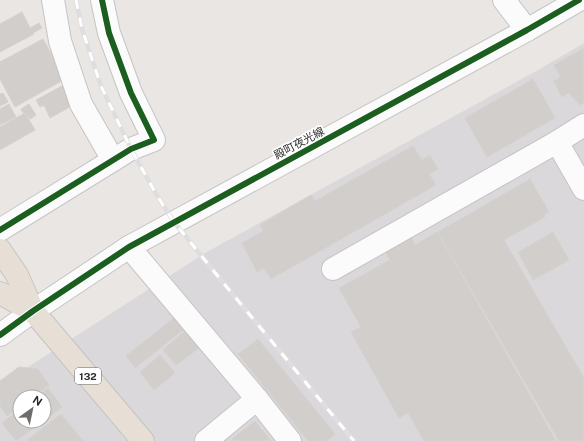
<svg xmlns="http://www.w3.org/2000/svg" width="584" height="441" font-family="'Public Sans','Noto Sans JP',sans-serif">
	<rect width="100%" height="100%" fill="#e9e6e3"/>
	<path fill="#dad8da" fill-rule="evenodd" d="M 584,43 L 584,441 L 0,441 L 0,385 L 205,253 L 540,69 ZM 20,397 L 44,397 L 44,421 L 20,421 Z"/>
	<g fill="#d1cecc" stroke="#d4d2cf">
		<path d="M 22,12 L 30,28 L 39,23 L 42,28 L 33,33 L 34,34 L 0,52 L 0,24 Z"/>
		<path d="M 43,39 L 65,79 L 15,107 L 0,79 L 0,62 Z"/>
		<path d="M 584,48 L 584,103 L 580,105 L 569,93 L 562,97 L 554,81 L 561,77 L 554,65 Z"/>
		<path d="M 533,79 L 555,118 L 487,157 L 465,118 Z"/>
		<path d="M 64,85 L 75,104 L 50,118 L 44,105 L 40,107 L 36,100 Z"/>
		<path d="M 3,93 L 8,102 L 0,106 L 0,94 Z"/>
		<path d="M 9,104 L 16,117 L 0,125 L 0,109 Z"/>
		<path d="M 29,104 L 36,115 L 30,119 L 25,112 L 23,113 L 21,109 Z"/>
		<path d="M 25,113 L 35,130 L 0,150 L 0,127 Z"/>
		<path d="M 413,146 L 422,160 L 430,155 L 438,169 L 429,174 L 436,185 L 271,279 L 264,268 L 257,272 L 242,243 L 263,231 L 260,225 L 311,195 L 315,201 Z"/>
		<path d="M 530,179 L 549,212 L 544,214 L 545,217 L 504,240 L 584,378 L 584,441 L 559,441 L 438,232 Z"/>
		<path d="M 437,232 L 556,441 L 424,441 L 408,413 L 399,418 L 351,332 L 361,327 L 339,288 L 390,260 L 384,249 L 410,235 L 415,245 Z"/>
		<path d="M 553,232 L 569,260 L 533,280 L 518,252 Z"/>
		<path d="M 175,317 L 184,329 L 135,368 L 126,356 Z"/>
		<path d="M 185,331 L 199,348 L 176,365 L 163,350 Z"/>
		<path d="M 258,339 L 335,434 L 327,441 L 308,441 L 238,354 Z"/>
		<path d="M 160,355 L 175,373 L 154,390 L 140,372 Z"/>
		<path d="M 19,367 L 38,369 L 49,385 L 33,397 L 20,397 L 20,407 L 7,416 L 0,406 L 0,381 Z"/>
		<path d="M 48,388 L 62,407 L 44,421 L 44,397 L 36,397 Z"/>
		<path d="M 20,409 L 20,421 L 43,421 L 16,441 L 2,423 Z"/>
		<path d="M 61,414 L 83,441 L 26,441 Z"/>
		<path d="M 255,421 L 271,441 L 234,441 L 232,439 Z"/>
	</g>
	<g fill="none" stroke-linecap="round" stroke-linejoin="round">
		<g stroke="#c6c4c5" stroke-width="24">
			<g id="minor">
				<path d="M 53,0 L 60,41 L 81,104 L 113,160"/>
				<path d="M 504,0 L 527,30"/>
				<path d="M 557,142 L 584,189"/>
				<path d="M 0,230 L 131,149 L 154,140 L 131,93 L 109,33 L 102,0"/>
				<path d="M 129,247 L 257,399 L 290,441"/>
				<path d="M 333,269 L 557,142 L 584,125"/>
				<path d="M 0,335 L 33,311 L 129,247 L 527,30 L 579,0"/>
				<path d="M 206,441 L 257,399"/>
			</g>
		</g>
		<g stroke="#c5c4c2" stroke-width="24">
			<g id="highway">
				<path d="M 0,250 L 17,275 L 33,311 L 143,441"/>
				<path d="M 0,293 L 33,311"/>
			</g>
		</g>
		<use href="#minor" stroke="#fcfbfb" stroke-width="22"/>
		<use href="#highway" stroke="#e7ded6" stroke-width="22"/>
		<g stroke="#dedee0" stroke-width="4.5">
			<path id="rail" d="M 76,0 L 82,29 L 101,86 L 131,149 L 156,194 L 174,222 L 221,280 L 354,441"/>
		</g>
		<use href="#rail" stroke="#fff" stroke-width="3" stroke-dasharray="9" stroke-linecap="butt"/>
		<g stroke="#fff" stroke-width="8">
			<g id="cycleway">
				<path d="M 0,230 L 131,149 L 154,140 L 131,93 L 109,33 L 102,0"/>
				<path d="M 0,335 L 33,311 L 129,247 L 527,30 L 579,0"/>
			</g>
		</g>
		<use href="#cycleway" stroke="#1b5e20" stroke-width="6"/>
	</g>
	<g text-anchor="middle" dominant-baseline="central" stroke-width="3.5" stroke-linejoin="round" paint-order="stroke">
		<rect fill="#fff" stroke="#6b6b6b" stroke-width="1" x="75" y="368" width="26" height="16" rx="3"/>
		<g font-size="10" font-weight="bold" fill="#2c2c2c">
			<text x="88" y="376">132</text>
		</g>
		<g font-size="11" fill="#2c2c2c" stroke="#fff">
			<text transform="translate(299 143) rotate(-28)">殿町夜光線</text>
		</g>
	</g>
	<g transform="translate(32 409) rotate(33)"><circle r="19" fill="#ffffff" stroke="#ababab"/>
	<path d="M0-3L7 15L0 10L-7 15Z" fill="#6e6d6c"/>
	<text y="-6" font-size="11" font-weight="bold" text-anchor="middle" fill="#2c2c2c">N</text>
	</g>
</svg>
